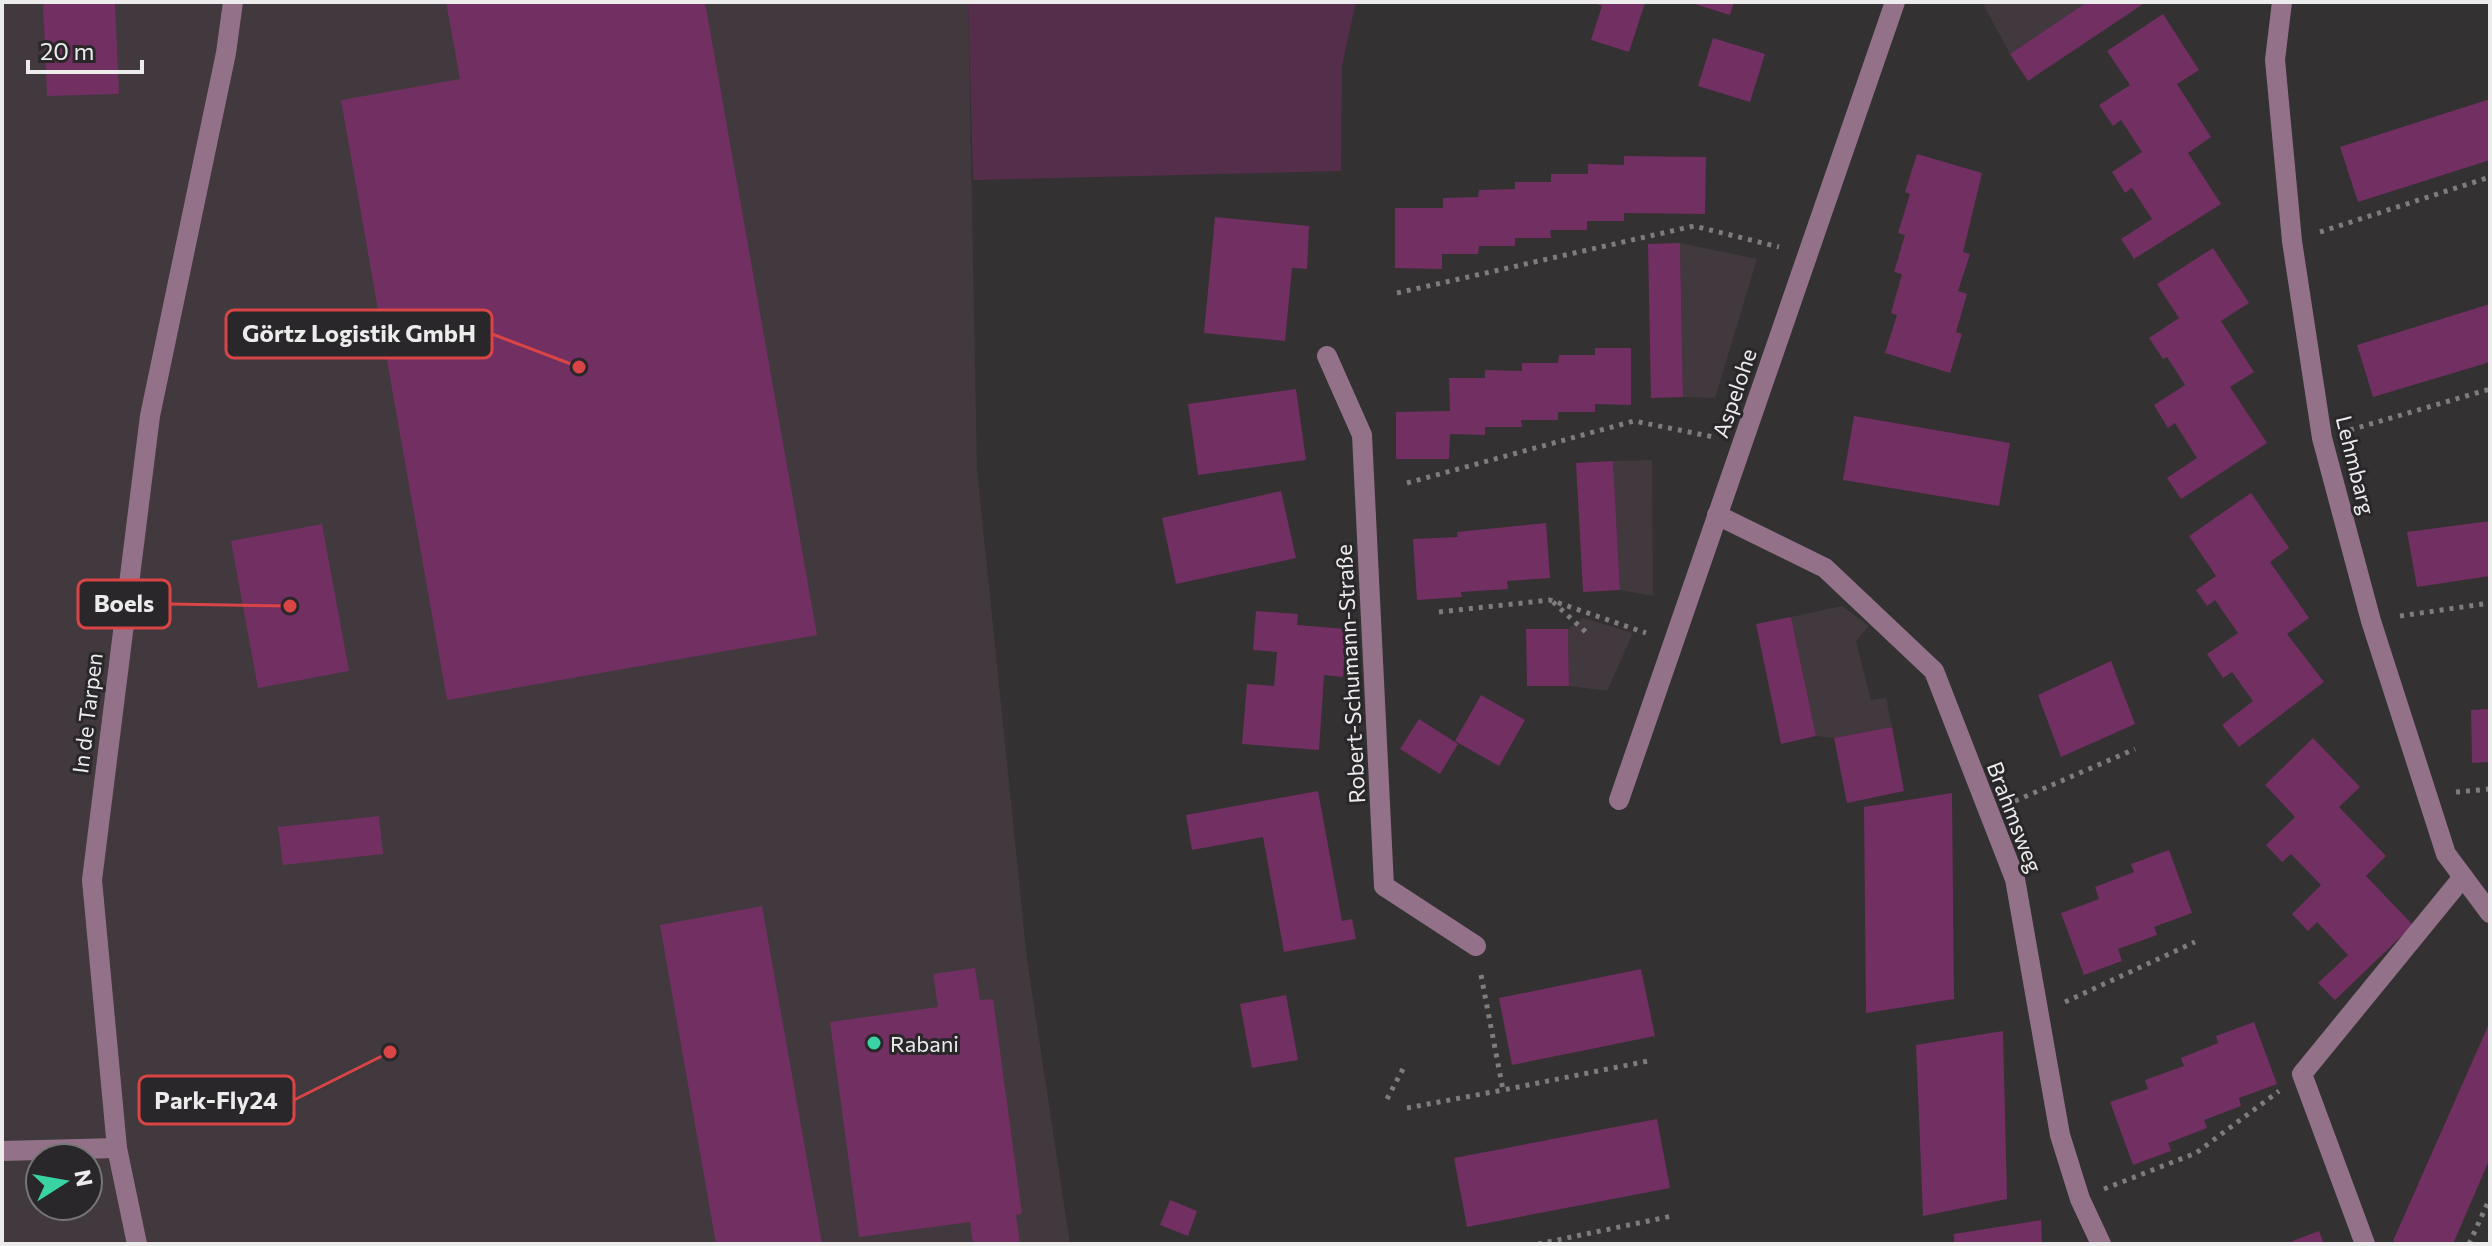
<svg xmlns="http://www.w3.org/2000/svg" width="2492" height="1246" font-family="Commissioner,sans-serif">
	<rect width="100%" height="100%" fill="#333132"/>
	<g fill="#41393e" fill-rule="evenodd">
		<path d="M 2,2 L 968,2 L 977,469 L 1027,959 L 1070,1244 L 2,1244 ZM 40,1158 L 88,1158 L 88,1206 L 40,1206 Z"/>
		<path d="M 1982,2 L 2087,2 L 2010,54 Z"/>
		<path d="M 1680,243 L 1757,259 L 1715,398 L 1683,397 Z"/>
		<path d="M 1652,460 L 1653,596 L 1620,590 L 1613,461 Z"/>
		<path d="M 1842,606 L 1869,626 L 1856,641 L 1871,700 L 1886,698 L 1892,727 L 1834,738 L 1816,736 L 1791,617 Z"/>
		<path d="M 1583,618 L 1633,633 L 1607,691 L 1569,686 L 1568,629 Z"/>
	</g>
	<path fill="#552e4b" d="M 968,2 L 1356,2 L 1342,65 L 1341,171 L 973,180 Z"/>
	<g fill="#722f62">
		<path d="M 43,2 L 115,2 L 119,94 L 47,96 Z"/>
		<path d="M 446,2 L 705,2 L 817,635 L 447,700 L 341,100 L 460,79 Z"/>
		<path d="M 1592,2 L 1645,3 L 1629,52 L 1591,40 L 1602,6 Z"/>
		<path d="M 1688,2 L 1734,2 L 1730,15 Z"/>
		<path d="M 2087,2 L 2146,2 L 2028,81 L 2010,54 Z"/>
		<path d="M 2163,14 L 2199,70 L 2177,84 L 2211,137 L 2188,153 L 2221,204 L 2134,259 L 2121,239 L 2152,219 L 2132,188 L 2125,193 L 2112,172 L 2142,152 L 2121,120 L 2113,126 L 2099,105 L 2130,85 L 2107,51 Z"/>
		<path d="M 1713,38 L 1765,54 L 1750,102 L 1698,86 Z"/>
		<path d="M 2490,99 L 2490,160 L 2358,202 L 2340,147 Z"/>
		<path d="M 1917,154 L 1982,173 L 1963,252 L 1970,254 L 1958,291 L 1967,294 L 1956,332 L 1962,334 L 1950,373 L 1885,353 L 1897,315 L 1891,313 L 1902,274 L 1894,272 L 1905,235 L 1898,233 L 1910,194 L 1905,192 Z"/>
		<path d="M 1624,156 L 1706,157 L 1705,214 L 1624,213 L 1624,221 L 1587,221 L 1587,230 L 1550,230 L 1551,238 L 1515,238 L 1515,246 L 1479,246 L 1478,254 L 1442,254 L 1442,269 L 1395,268 L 1395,208 L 1443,208 L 1443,198 L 1478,197 L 1479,190 L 1515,189 L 1515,182 L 1551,182 L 1551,174 L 1588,174 L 1588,164 L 1624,165 Z"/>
		<path d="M 1215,217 L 1309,226 L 1307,269 L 1292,268 L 1285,341 L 1204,333 Z"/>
		<path d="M 1680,243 L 1683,397 L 1651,398 L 1648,244 Z"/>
		<path d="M 2213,248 L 2249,303 L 2221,321 L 2254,372 L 2230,387 L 2267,443 L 2181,499 L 2167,478 L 2197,458 L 2175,423 L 2168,428 L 2154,405 L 2185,385 L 2167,357 L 2163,359 L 2149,338 L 2179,318 L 2157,284 Z"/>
		<path d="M 2490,304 L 2490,362 L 2373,397 L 2357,345 Z"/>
		<path d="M 1595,348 L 1631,348 L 1631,405 L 1595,404 L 1595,412 L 1558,412 L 1558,420 L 1521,420 L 1522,427 L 1485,427 L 1485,435 L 1450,434 L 1449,459 L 1396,459 L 1396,412 L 1450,411 L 1449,378 L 1485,378 L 1485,370 L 1522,371 L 1522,363 L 1558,363 L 1559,355 L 1595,355 Z"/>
		<path d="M 1296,389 L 1306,460 L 1198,475 L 1188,404 Z"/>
		<path d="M 1854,416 L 2010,443 L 1999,506 L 1843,480 Z"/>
		<path d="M 1613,461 L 1620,590 L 1583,592 L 1576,463 Z"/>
		<path d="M 1281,491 L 1296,558 L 1176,584 L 1162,518 Z"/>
		<path d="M 2251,493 L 2289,548 L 2270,562 L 2309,618 L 2287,634 L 2324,682 L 2239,747 L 2222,725 L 2253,701 L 2232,672 L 2223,678 L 2207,654 L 2238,633 L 2215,600 L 2207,606 L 2196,590 L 2216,576 L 2189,536 Z"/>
		<path d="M 2490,521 L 2490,576 L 2417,587 L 2407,532 Z"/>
		<path d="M 1546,523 L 1550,578 L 1507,581 L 1508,589 L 1461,592 L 1462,597 L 1417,600 L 1413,539 L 1458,537 L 1457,532 Z"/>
		<path d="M 322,524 L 349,671 L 258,688 L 231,541 Z"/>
		<path d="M 1256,611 L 1298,614 L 1297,625 L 1346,629 L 1343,677 L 1324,675 L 1319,750 L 1242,744 L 1247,684 L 1274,686 L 1277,652 L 1253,650 Z"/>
		<path d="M 1791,617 L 1816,736 L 1781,744 L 1756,624 Z"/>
		<path d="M 1526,629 L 1568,629 L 1569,686 L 1527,686 Z"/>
		<path d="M 2111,661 L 2135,724 L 2061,757 L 2038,695 Z"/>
		<path d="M 1481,695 L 1525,720 L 1499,766 L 1455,741 Z"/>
		<path d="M 2490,709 L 2490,762 L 2472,763 L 2471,710 Z"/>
		<path d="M 1419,719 L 1458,744 L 1440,774 L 1400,749 Z"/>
		<path d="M 1892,727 L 1904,791 L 1847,803 L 1834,738 Z"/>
		<path d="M 2313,738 L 2360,787 L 2339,807 L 2386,856 L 2366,876 L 2413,925 L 2335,1000 L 2318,983 L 2348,955 L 2317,922 L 2308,931 L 2292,914 L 2321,885 L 2291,854 L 2282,862 L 2266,845 L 2295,817 L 2265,785 Z"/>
		<path d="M 1318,791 L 1342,921 L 1352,919 L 1356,939 L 1284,952 L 1263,837 L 1192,850 L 1186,815 Z"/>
		<path d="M 1952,793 L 1954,999 L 1866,1013 L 1864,807 Z"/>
		<path d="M 379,816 L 383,854 L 283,865 L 278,827 Z"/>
		<path d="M 2169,850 L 2192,913 L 2154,927 L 2157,935 L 2118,949 L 2122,961 L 2084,975 L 2061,913 L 2099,899 L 2095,887 L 2134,872 L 2131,864 Z"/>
		<path d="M 762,906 L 822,1244 L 716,1244 L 660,925 Z"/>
		<path d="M 975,968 L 980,1000 L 993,999 L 1022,1214 L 1016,1215 L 1020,1244 L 973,1244 L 970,1222 L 859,1237 L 830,1022 L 938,1007 L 933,974 Z"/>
		<path d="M 1641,969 L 1655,1036 L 1512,1065 L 1499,998 Z"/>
		<path d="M 1286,995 L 1298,1060 L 1252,1068 L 1240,1004 Z"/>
		<path d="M 2254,1022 L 2277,1084 L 2239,1098 L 2241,1106 L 2204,1120 L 2207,1128 L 2168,1143 L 2171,1151 L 2133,1165 L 2110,1102 L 2148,1089 L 2145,1080 L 2184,1066 L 2181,1058 L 2218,1043 L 2216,1036 Z"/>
		<path d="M 2488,1026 L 2490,1158 L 2453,1244 L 2399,1244 L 2393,1241 Z"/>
		<path d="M 2003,1031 L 2007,1199 L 1923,1216 L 1916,1045 Z"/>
		<path d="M 1657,1119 L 1670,1188 L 1467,1227 L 1454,1158 Z"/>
		<path d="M 1170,1200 L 1197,1211 L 1188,1236 L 1160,1225 Z"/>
		<path d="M 2041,1220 L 2042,1244 L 1954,1244 L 1954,1234 Z"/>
		<path d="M 2319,1231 L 2324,1244 L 2285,1244 Z"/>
	</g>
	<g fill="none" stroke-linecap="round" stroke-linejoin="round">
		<g stroke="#7e7c7d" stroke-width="5" stroke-dasharray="4 6" stroke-linecap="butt">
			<path d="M 2320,232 L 2490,177"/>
			<path d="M 1397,293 L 1694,226 L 1779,247"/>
			<path d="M 2350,430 L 2490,389"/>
			<path d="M 1407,483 L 1634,421 L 1714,437"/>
			<path d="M 1553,602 L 1588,634"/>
			<path d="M 1439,612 L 1550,600 L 1646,633"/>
			<path d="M 2400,616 L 2490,603"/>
			<path d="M 2456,792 L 2490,789"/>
			<path d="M 2015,801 L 2135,749"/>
			<path d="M 1481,975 L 1503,1090 L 1653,1060"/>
			<path d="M 2065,1002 L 2195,942"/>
			<path d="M 1387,1099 L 1404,1067"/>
			<path d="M 1407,1108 L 1503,1090"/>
			<path d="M 2104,1189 L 2196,1153 L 2279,1091"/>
			<path d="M 1538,1244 L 1672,1216"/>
			<path d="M 2469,1244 L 2490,1198"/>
		</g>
		<g stroke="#937289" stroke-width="20">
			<path d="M 2282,2 L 2275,60 L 2292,241 L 2322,438 L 2371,621 L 2446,854 L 2490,913"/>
			<path d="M 1327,356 L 1362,435 L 1384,886 L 1476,946"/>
			<path d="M 1717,515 L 1825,568 L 1934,671 L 2015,879 L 2060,1135 L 2080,1199 L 2101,1244"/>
			<path d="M 1619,800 L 1895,2"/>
			<path d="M 2,1151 L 117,1148"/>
			<path d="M 137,1244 L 117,1148 L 92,880 L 150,416 L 226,53 L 233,2"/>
			<path d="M 2365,1244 L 2302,1074 L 2463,877"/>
		</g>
	</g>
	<circle fill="#3ad4a4" stroke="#292729" stroke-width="3" cx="874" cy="1043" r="8"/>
	<g text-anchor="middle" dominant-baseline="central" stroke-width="6" stroke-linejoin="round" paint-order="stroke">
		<g font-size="22" fill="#edeced" stroke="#292729">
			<text transform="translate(1734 393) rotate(-71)">Aspelohe</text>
			<text transform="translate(2356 465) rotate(76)">Lehmbarg</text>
			<text transform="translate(1350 674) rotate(-93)">Robert-Schumann-Straße</text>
			<text transform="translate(87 713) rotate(-83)">In de Tarpen</text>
			<text transform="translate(2015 817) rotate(69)">Brahmsweg</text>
		</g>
		<g font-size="22" fill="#edeced" stroke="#292729" text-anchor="start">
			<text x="890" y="1043">Rabani</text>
		</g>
	</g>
	<path fill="none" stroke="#d94546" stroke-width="3" d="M579 367L492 334M290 606L170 604M390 1052L294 1100"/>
	<g fill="#d94546" stroke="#292729" stroke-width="3">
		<circle cx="579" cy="367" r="8"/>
		<circle cx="290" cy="606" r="8"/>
		<circle cx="390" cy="1052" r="8"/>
	</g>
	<g fill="#292729" stroke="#d94546" stroke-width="3">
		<rect x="226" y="310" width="266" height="48" rx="8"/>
		<rect x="78" y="580" width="92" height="48" rx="8"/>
		<rect x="139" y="1076" width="155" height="48" rx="8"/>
	</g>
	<g font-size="24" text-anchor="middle" font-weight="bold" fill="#edeced">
		<text x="359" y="342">Görtz Logistik GmbH</text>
		<text x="124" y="612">Boels</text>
		<text x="216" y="1109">Park-Fly24</text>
	</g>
	<rect width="2492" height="1246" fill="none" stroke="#edeced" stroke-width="8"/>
	<g transform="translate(64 1182) rotate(79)"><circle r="38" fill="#292729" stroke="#777677" stroke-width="2"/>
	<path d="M0-6L14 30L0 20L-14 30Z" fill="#3ad4a4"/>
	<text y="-12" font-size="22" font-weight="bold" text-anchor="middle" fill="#edeced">N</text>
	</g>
	<path d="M28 60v12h114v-12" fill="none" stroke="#edeced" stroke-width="4"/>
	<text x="40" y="60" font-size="24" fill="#edeced" stroke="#292729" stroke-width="6" paint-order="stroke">20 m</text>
</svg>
